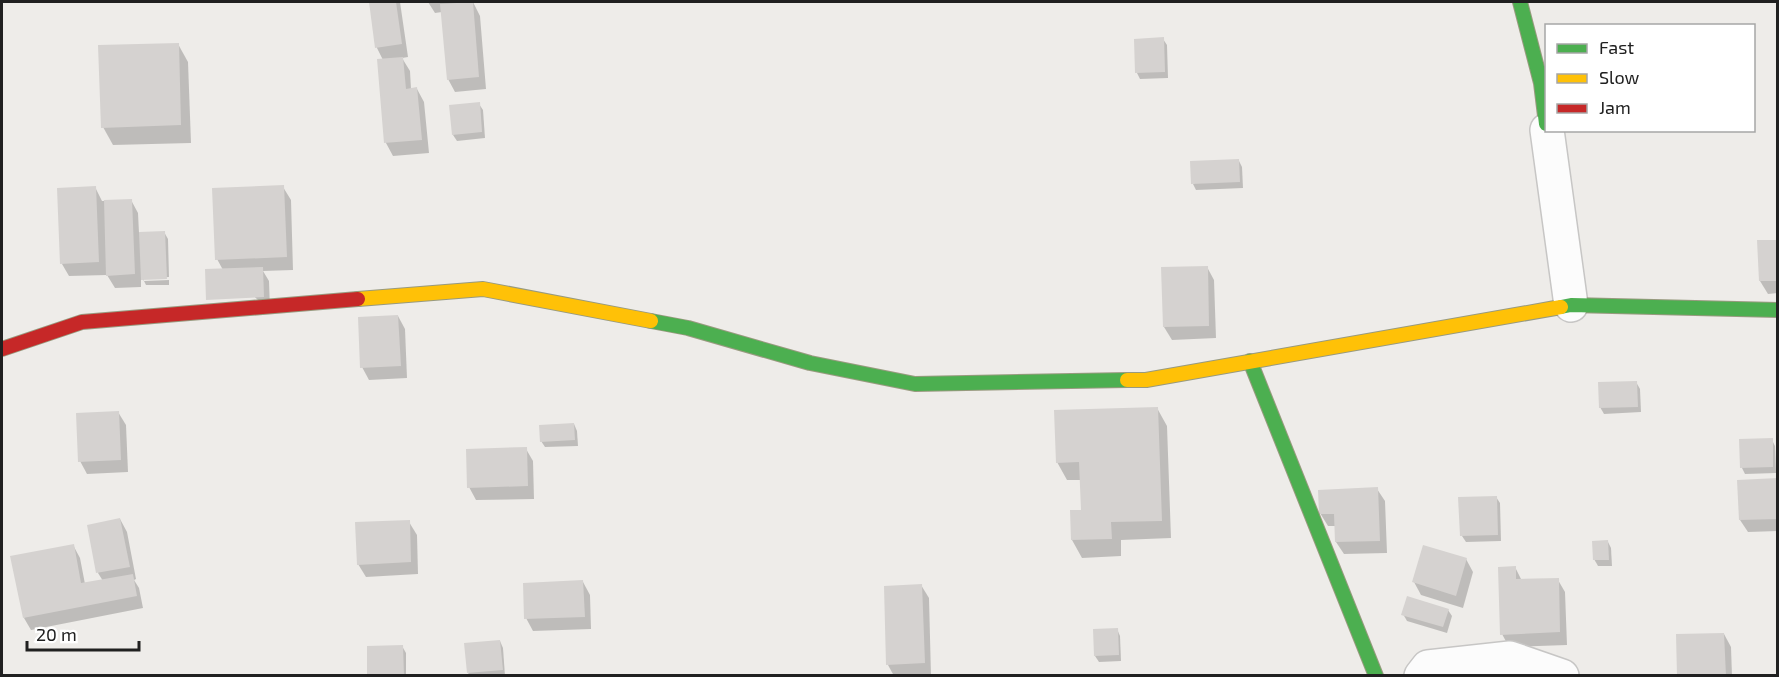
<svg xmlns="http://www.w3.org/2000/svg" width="1779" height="677" font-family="'Exo 2',sans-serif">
	<rect width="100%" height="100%" fill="#eeece9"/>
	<g fill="#0003">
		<path d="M 370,2 L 400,2 L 408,57 L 402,58 L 410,71 L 411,89 L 417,89 L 424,102 L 429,153 L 393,156 L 386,143 L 383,60 L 377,48 Z"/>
		<path d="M 428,2 L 473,2 L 480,16 L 486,89 L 455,92 L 448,79 L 442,12 L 435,13 Z"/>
		<path d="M 1163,39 L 1167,45 L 1168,78 L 1140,79 L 1137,73 Z"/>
		<path d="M 178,44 L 188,62 L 191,143 L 113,145 L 103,127 Z"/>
		<path d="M 479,104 L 483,110 L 485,138 L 457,141 L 453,135 Z"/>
		<path d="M 1239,161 L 1242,167 L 1243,188 L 1196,190 L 1193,184 Z"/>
		<path d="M 95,187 L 102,201 L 131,200 L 138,213 L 139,233 L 164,232 L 168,239 L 169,277 L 144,278 L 144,281 L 141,276 L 141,287 L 115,288 L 107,275 L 69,276 L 62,264 Z"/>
		<path d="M 283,187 L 291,200 L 293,270 L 263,271 L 269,281 L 270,310 L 223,270 L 217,259 Z"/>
		<path d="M 1778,241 L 1778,293 L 1768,294 L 1760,281 Z"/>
		<path d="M 1207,267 L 1214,280 L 1216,338 L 1172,340 L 1164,327 Z"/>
		<path d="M 169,280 L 169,285 L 146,285 L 144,281 Z"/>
		<path d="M 398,316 L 405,329 L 407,378 L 369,380 L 362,367 Z"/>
		<path d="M 1636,382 L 1640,389 L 1641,412 L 1604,414 L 1600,407 Z"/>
		<path d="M 1157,408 L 1167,426 L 1171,538 L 1121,540 L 1121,556 L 1082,558 L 1072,540 L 1082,511 L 1081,480 L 1067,480 L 1057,462 Z"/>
		<path d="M 118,412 L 126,425 L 128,472 L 87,474 L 80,461 Z"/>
		<path d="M 574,424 L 577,431 L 578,446 L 545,447 L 541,441 Z"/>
		<path d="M 1741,440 L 1772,440 L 1775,446 L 1776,473 L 1745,474 L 1742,468 Z"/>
		<path d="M 526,449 L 533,461 L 534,499 L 476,500 L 469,487 Z"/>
		<path d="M 1778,481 L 1778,531 L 1748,532 L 1740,520 Z"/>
		<path d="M 1377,489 L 1385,501 L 1387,553 L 1344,554 L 1336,542 L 1336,526 L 1328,526 L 1320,513 Z"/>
		<path d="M 1496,497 L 1500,503 L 1501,541 L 1466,542 L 1462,536 L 1460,499 Z"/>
		<path d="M 120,519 L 127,532 L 136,579 L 134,580 L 139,588 L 143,608 L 31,630 L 24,618 L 73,545 L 80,558 L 85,584 L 103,581 L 98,573 Z"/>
		<path d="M 409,522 L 417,535 L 418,574 L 366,577 L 358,564 Z"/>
		<path d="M 1608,542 L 1611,548 L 1612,566 L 1598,566 L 1594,559 Z"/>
		<path d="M 1466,559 L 1473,572 L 1463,608 L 1421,595 L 1414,582 Z"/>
		<path d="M 1515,567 L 1522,581 L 1558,580 L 1565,592 L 1567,645 L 1509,647 L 1502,634 Z"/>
		<path d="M 583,582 L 590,595 L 591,629 L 533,631 L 526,618 Z"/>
		<path d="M 921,585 L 929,598 L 931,676 L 894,676 L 888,665 Z"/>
		<path d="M 1448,610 L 1452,616 L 1447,633 L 1407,621 L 1403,614 Z"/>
		<path d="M 1117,629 L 1120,636 L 1121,661 L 1099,662 L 1095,656 Z"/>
		<path d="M 1724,634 L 1731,647 L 1732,676 L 1679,676 Z"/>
		<path d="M 500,641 L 503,648 L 505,676 L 470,676 L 468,673 Z"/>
		<path d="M 402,646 L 406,653 L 406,676 L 369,676 Z"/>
	</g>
	<g fill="#d5d2d0">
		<path d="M 369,2 L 396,2 L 402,44 L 375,48 Z"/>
		<path d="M 473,2 L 479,77 L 447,80 L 440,4 Z"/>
		<path d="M 1164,37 L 1165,72 L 1135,73 L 1134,39 Z"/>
		<path d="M 179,43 L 181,125 L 101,128 L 98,45 Z"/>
		<path d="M 403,57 L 406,89 L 417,87 L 422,140 L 384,143 L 377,59 Z"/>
		<path d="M 480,102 L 482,132 L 452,135 L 449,105 Z"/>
		<path d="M 1239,159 L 1240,182 L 1191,184 L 1190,161 Z"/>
		<path d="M 284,185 L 287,257 L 215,260 L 212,188 Z"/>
		<path d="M 96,186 L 99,262 L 60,264 L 57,188 Z"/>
		<path d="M 132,199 L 135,274 L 106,276 L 104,200 Z"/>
		<path d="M 165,231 L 167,279 L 141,280 L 139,232 Z"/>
		<path d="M 1757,240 L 1778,240 L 1778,281 L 1759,281 Z"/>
		<path d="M 1208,266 L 1209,326 L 1163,327 L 1161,267 Z"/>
		<path d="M 263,267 L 264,297 L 206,300 L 205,269 Z"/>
		<path d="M 398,315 L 401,366 L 360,368 L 358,317 Z"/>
		<path d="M 1637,381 L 1638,407 L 1599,408 L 1598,382 Z"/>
		<path d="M 1158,407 L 1162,521 L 1111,522 L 1112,539 L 1071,540 L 1070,510 L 1081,510 L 1079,462 L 1056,463 L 1054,410 Z"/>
		<path d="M 119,411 L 121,460 L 78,462 L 76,413 Z"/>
		<path d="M 574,423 L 575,440 L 540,442 L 539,425 Z"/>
		<path d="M 1773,438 L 1773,467 L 1740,468 L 1739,439 Z"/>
		<path d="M 527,447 L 528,486 L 467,488 L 466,449 Z"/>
		<path d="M 1778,478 L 1778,519 L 1739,520 L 1737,480 Z"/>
		<path d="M 1378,487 L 1380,541 L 1335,542 L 1334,514 L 1319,514 L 1318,490 Z"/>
		<path d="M 1497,496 L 1498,535 L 1460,536 L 1458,497 Z"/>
		<path d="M 120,518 L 130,567 L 96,573 L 87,525 Z"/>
		<path d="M 410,520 L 411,562 L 357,565 L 355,522 Z"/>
		<path d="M 1608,540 L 1609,560 L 1593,560 L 1592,541 Z"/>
		<path d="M 74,544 L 81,583 L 133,574 L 137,596 L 23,618 L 10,556 Z"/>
		<path d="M 1423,545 L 1467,558 L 1456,596 L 1412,582 Z"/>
		<path d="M 1516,566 L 1516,579 L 1559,578 L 1560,632 L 1500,635 L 1498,567 Z"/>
		<path d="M 583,580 L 585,617 L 524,619 L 523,583 Z"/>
		<path d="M 922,584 L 925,663 L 886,665 L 884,586 Z"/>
		<path d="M 1407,596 L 1449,609 L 1443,627 L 1401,615 Z"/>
		<path d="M 1118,628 L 1119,655 L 1094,656 L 1093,629 Z"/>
		<path d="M 1724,633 L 1726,676 L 1677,676 L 1676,634 Z"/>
		<path d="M 500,640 L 503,670 L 467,673 L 464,643 Z"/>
		<path d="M 403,645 L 404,676 L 367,676 L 367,646 Z"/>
	</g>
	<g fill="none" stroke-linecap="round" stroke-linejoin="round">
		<g stroke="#c7c6c5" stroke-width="36">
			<g id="street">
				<path d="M 1547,130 L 1571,305"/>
				<path d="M 1421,676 L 1428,667 L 1510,658 L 1562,676"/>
			</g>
		</g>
		<g stroke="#989a7f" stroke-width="16">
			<g id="fast">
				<path d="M 1520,2 L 1541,83 L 1546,124"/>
				<path d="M 1561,307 L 1571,305 L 1778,310"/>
				<path d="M 651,321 L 688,328 L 810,363 L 915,384 L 1127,380"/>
				<path d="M 1250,361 L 1376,676"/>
			</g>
		</g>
		<g stroke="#989a7f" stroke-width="16">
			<g id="slow">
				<path d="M 358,299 L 483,289 L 651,321"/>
				<path d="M 1127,380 L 1146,380 L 1561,307"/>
			</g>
		</g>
		<g stroke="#989a7f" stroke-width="16">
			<path id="jam" d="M 2,349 L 82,322 L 358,299"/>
		</g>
		<use href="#street" stroke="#fcfcfc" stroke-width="33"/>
		<use href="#fast" stroke="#4caf50" stroke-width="14"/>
		<use href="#slow" stroke="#ffc107" stroke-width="14"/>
		<use href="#jam" stroke="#c62828" stroke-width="14"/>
	</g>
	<rect width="1779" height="677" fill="none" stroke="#202020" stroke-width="6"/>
	<rect x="1545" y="24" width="210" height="108" fill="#ffffff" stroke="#a6a6a6" stroke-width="1.5"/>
	<rect x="1557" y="44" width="30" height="9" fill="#4caf50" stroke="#a6a6a6" stroke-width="1.5"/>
	<text x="1599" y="54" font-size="18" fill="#202020">Fast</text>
	<rect x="1557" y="74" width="30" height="9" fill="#ffc107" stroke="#a6a6a6" stroke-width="1.5"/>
	<text x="1599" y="84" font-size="18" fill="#202020">Slow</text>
	<rect x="1557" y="104" width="30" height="9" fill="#c62828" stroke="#a6a6a6" stroke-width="1.5"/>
	<text x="1599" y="114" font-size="18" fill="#202020">Jam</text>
	<path d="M27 641v9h112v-9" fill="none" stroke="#202020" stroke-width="3"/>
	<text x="36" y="641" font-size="18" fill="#202020" stroke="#ffffff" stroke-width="4.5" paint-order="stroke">20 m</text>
</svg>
